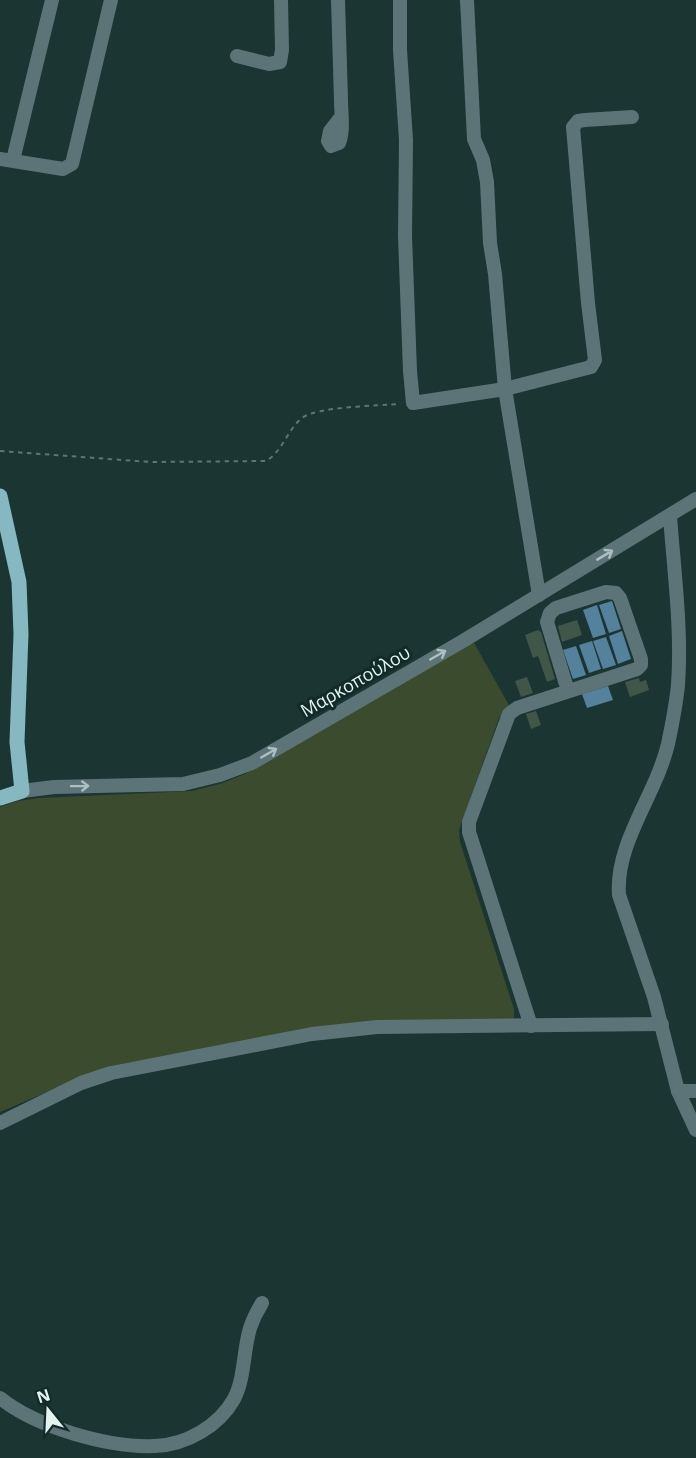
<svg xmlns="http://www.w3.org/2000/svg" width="696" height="1458" font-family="'Open Sans',sans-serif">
	<rect width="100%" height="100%" fill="#1b3532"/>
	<path fill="#3a4c2d" d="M 473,641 L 510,707 L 499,718 L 459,830 L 460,842 L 514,1009 L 514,1018 L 507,1021 L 266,1037 L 106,1067 L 0,1112 L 0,807 L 18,801 L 39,798 L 192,791 L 223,783 L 245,774 Z"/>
	<g fill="#54829c">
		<path d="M 612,601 L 621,629 L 609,633 L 599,605 Z"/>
		<path d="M 597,605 L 606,634 L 593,638 L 583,610 Z"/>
		<path d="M 622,631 L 631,659 L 618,664 L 609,636 Z"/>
		<path d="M 606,637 L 616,665 L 603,669 L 593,641 Z"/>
		<path d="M 592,641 L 601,669 L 589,673 L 579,645 Z"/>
		<path d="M 576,646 L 586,675 L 573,679 L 563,650 Z"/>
		<path d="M 608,686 L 613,700 L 587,708 L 582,694 Z"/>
	</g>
	<g fill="#405649">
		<path d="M 577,620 L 582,635 L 562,642 L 558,626 Z"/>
		<path d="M 538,630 L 541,632 L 555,679 L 547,682 L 538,656 L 533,658 L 525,635 Z"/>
		<path d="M 527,677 L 533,693 L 521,697 L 515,681 Z"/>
		<path d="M 639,678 L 640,682 L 646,680 L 649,690 L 630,697 L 625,682 Z"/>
		<path d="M 536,711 L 541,725 L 531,729 L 526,714 Z"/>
	</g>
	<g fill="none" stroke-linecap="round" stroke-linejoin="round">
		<path stroke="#5e7572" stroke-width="2" stroke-dasharray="4.5 4.5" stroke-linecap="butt" d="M 0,451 L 150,462 L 266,461 C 283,451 287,430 302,418 C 318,406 378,406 400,404"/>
		<g stroke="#5c7478" stroke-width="14">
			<path d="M 338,0 C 339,33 340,67 341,100 C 341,113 344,131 339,143 L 331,146 L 328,141 L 330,131 L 341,117"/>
			<path d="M 400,0 L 400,50 L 406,140 L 405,236 L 410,371 L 413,403 L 505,389 L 591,367 L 595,360 L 588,303 L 573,127 L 578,121 L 585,120 L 632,117"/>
			<path d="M 467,0 L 474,139 L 483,160 L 487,182 L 490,243 L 495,274 L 505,389 L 539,595"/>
			<path d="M 237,56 L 269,64 L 280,62 L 282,50 L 281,0"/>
			<path d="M 0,159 L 63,169 L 72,164 L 111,0"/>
			<path d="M 13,160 L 52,0"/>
			<path d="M 670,516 C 674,572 682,629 678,685 C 676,705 672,725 668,744 C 656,795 615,843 619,895 L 654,997 L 678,1091 L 696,1130"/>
			<path d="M 22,791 L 54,787 L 183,784 L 220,775 L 252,763 L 463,641 L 696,499"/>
			<path d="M 531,1026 L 469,832 L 469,822 L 509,714 L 517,708 L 637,669 L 641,665 L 641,659 L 620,598 L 616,593 L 606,592 L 556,608 L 550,613 L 547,622 L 568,691"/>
			<path d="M 678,1091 L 696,1091"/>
			<path d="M 0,1123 L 81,1083 L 111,1073 L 312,1034 L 377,1027 L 662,1024"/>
			<path d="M 0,1398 C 36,1427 108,1448 155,1446 C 186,1445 219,1426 234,1399 C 245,1378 243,1351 250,1328 C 253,1319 257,1311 262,1303"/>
		</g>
		<path stroke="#85b8c0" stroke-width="15" d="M 0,496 L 19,582 L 21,634 L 17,742 L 22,791 L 0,798"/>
	</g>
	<defs><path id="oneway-shaft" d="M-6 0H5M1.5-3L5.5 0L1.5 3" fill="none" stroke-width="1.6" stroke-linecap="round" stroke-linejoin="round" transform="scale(1.5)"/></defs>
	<g stroke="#adc0c0">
		<use href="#oneway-shaft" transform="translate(605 555) rotate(-31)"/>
		<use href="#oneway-shaft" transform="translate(438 655) rotate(-30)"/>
		<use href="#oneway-shaft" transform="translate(269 753) rotate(-30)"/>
		<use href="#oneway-shaft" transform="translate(80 786) rotate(-1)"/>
	</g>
	<g text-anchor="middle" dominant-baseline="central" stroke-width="6" stroke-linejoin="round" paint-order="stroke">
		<g font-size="18" fill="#e3f3f0" stroke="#112b28">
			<text transform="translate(355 681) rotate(-30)">Μαρκοπούλου</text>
		</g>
	</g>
	<g transform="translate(48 1410) rotate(342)" stroke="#112b28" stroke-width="4.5" paint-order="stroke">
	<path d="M0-4.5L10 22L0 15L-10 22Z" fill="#e3f3f0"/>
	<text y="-9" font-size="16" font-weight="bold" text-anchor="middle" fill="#e3f3f0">N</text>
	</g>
</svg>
